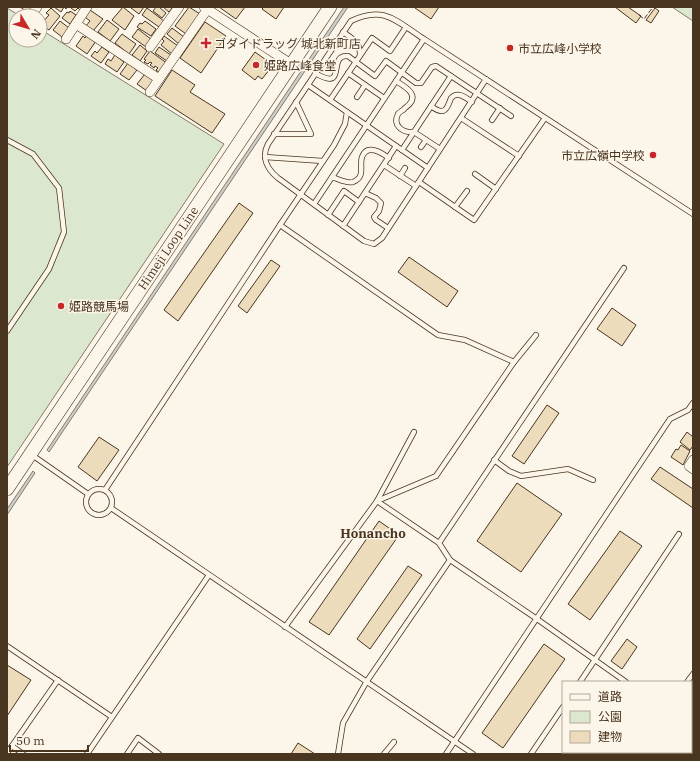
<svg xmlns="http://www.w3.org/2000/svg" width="700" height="761" font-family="'IBM Plex Serif','Noto Sans JP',serif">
	<rect width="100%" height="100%" fill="#fbf6e9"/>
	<g fill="#dce7d0" stroke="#887966">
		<path d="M 672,7 L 693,7 L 693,21 Z"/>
		<path d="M 7,8 L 20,16 L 16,16 L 16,40 L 40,40 L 40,29 L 224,144 L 7,467 Z"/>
	</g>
	<g fill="#c9cecd" stroke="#887966">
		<path d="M 344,7 L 348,7 L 49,452 L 47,450 Z"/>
		<path d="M 33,471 L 35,473 L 7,515 L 7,509 Z"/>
	</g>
	<g fill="#ecdcbc" stroke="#4a3520">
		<path d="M 20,7 L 33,7 L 29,13 Z"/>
		<path d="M 54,7 L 67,7 L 66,9 L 64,7 L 61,12 Z"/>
		<path d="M 72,7 L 82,7 L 80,10 L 78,8 L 75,11 L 71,8 Z"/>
		<path d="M 123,7 L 134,16 L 125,30 L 112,20 Z"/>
		<path d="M 132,7 L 144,7 L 139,14 L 131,8 Z"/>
		<path d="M 156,7 L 159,7 L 166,13 L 162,18 L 153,11 Z"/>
		<path d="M 163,7 L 173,7 L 169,12 Z"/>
		<path d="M 189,7 L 200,14 L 186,34 L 175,26 Z"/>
		<path d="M 219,7 L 245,7 L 236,19 Z"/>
		<path d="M 264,7 L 284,7 L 276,19 L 262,9 Z"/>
		<path d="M 416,7 L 439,7 L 431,19 L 415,8 Z"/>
		<path d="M 615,7 L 628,7 L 641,16 L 636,23 Z"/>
		<path d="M 51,8 L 60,16 L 49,30 L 41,24 L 49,15 L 46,13 Z"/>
		<path d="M 147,8 L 164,21 L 159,27 L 142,15 Z"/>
		<path d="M 655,8 L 659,11 L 651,23 L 646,20 Z"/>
		<path d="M 90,10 L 103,19 L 93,31 L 86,26 L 90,21 L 85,17 Z"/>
		<path d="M 70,11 L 76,15 L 70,24 L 62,18 L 67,12 L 69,13 Z"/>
		<path d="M 107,20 L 119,29 L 110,41 L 98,32 Z"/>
		<path d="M 60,21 L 69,28 L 62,37 L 53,30 Z"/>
		<path d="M 145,21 L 156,29 L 151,36 L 137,27 L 140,23 L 142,24 Z"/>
		<path d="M 205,22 L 226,36 L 201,73 L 180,58 Z"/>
		<path d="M 172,28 L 184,37 L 179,44 L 167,34 Z"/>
		<path d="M 138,29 L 152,40 L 146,47 L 132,37 Z"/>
		<path d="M 122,34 L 136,44 L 129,54 L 115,43 Z"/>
		<path d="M 87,35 L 96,41 L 87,54 L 76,46 L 83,36 L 85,38 Z"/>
		<path d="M 164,36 L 178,46 L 172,54 L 161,45 L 164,41 L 162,39 Z"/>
		<path d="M 140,45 L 147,51 L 140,61 L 132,55 Z"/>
		<path d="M 102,47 L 109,52 L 101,63 L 91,56 L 95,51 L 97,53 Z"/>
		<path d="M 159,47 L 171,55 L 167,61 L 155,53 Z"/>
		<path d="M 150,51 L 168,64 L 161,74 L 156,70 L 158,68 L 155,66 L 154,68 L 150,65 L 152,63 L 150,62 L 148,64 L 144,62 L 146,60 L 144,59 Z"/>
		<path d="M 255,52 L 273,65 L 262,79 L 258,76 L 255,80 L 242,70 Z"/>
		<path d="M 115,55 L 124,62 L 117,72 L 105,64 L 108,59 L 111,61 Z"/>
		<path d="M 128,63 L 137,70 L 129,80 L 120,74 Z"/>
		<path d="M 172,70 L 195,85 L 190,92 L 225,114 L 212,133 L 155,96 Z"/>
		<path d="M 145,74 L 154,81 L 147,91 L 137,84 Z"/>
		<path d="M 239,203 L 253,213 L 178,321 L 164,310 Z"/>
		<path d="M 409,257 L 458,291 L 447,307 L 398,272 Z"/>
		<path d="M 271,260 L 280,266 L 247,313 L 238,306 Z"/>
		<path d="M 612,308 L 636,325 L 622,346 L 597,329 Z"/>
		<path d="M 547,405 L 559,413 L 524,464 L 512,456 Z"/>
		<path d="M 687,432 L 693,437 L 693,446 L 690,450 L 680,442 Z"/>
		<path d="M 99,437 L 119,450 L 97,481 L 78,467 Z"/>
		<path d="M 681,445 L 690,451 L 683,465 L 671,457 L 676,449 L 678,450 Z"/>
		<path d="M 660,467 L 693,489 L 693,508 L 651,479 Z"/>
		<path d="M 517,483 L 562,514 L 521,572 L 477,541 Z"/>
		<path d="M 379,521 L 399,535 L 329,635 L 309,622 Z"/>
		<path d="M 620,531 L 642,546 L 590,620 L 568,604 Z"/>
		<path d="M 408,566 L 422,575 L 370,649 L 357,639 Z"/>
		<path d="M 627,639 L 637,647 L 622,669 L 611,661 Z"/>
		<path d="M 544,644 L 565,659 L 503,748 L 482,733 Z"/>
		<path d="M 7,665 L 31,680 L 7,716 Z"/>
		<path d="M 298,743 L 315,754 L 291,754 Z"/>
		<path d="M 571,752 L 608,752 L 611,754 L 569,754 Z"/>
	</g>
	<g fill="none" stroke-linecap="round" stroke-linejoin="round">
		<g stroke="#4a3520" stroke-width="6">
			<g id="service">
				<path d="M 343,32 C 353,39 360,42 360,55"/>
				<path d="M 315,73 C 349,93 326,54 348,56 L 375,76 L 386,61 L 416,83 L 421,83 L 432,67 L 436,66 L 511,116"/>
				<path d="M 348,73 L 384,98"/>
				<path d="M 486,79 L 382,238 L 374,244 L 364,241 L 278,178 C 267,169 261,157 268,144 L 351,21 C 384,5 396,21 424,39 L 693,214"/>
				<path d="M 396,81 C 406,87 422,96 405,108 C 403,111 400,111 398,114 C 392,126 403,133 414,132 L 440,149"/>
				<path d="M 308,85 L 428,168"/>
				<path d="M 357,97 L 365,85"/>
				<path d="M 330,100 L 372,38 L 390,51 L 406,27"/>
				<path d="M 431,106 C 444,116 447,110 451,98 C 458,91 465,97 472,102"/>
				<path d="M 461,118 L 519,156"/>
				<path d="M 492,120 L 500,108"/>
				<path d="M 274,134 L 311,134 L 296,102"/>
				<path d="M 7,140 L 33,154 L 59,188 L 64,232 L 49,269 L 7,331"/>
				<path d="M 421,147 L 426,140"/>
				<path d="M 402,150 L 451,76"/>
				<path d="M 265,157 L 323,161"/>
				<path d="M 384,165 L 416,186"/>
				<path d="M 475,174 L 496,189"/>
				<path d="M 400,176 L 405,168"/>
				<path d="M 332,177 C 338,179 347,184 353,182 C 366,177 359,166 362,157 C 367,143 382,153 389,158"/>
				<path d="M 419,182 L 474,220 L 545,118"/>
				<path d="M 365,193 L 376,198 L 381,203 L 379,211 L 374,217 L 376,220 L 388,228"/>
				<path d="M 314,204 L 424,39"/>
				<path d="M 455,207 L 467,191"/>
				<path d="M 328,215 L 344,191 L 359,202"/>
				<path d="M 280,225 L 438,335 L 465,340 L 514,362"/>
				<path d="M 343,226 L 396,146"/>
				<path d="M 414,432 L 377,501 L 439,543"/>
				<path d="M 32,455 L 88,494"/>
				<path d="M 494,460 L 509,471 L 521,476 L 568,469 L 593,480"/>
				<circle cx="99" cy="502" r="13"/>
				<path d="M 105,490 L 280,225 L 334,145 L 345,124 L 347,112"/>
				<path d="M 111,508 L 473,754"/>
				<path d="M 450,560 L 537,619 L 626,682"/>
				<path d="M 285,627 L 377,501 L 436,476 L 514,362 L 536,335"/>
				<path d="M 7,646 L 112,717"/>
				<path d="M 580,682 L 679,534"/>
				<path d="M 687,682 L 693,674"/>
				<path d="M 12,746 L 23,754"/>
				<path d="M 7,753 L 58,680"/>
				<path d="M 87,754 L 209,575"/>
				<path d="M 127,754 L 138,738 L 159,754"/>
				<path d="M 338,754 L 343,723 L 367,681 L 450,560 L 439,543 L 624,268"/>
				<path d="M 384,754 L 394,742"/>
				<path d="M 446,754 L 670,419 L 688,410 L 693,403"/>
				<path d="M 531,754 L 563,707"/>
				<path d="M 637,754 L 638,752"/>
			</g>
		</g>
		<g stroke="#4a3520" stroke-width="10">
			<g id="minor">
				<path d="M 204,7 L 291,64"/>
				<path d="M 31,16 L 37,7"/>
				<path d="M 76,24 L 159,79"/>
				<path d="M 66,39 L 87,7"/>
				<path d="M 150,47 L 179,7"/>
				<path d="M 150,92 L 209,7"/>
				<path d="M 693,460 L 689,466 L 693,469"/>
			</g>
		</g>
		<g stroke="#4a3520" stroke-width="14">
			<g id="tertiary">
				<path d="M 691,716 L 693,713"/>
				<path d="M 666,754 L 667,752"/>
			</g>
		</g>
		<g stroke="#4a3520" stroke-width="14">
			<path id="secondary" d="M 7,489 L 330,7"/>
		</g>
		<use href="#service" stroke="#fbf6e9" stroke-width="4.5"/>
		<use href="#minor" stroke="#fbf6e9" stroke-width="9"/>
		<use href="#tertiary" stroke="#fbf6e9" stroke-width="12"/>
		<use href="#secondary" stroke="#fbf6e9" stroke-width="13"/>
		<path stroke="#4a3520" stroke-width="1" stroke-dasharray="5 2" stroke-linecap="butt" d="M 639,15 L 644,19 L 653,7"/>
	</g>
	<g fill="#c62828" stroke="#fbf6e9" stroke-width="1.5">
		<path d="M204 37h4v4h4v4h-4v4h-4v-4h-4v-4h4z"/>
		<circle cx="510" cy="48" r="4"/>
		<circle cx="256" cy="65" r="4"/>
		<circle cx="653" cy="155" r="4"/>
		<circle cx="61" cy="306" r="4"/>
	</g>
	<g text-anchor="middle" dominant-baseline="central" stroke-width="3" stroke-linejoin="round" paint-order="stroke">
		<g font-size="12" fill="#4a3520" stroke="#fbf6e9" text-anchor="start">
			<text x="214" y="43">ゴダイドラッグ 城北新町店</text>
			<text x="518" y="48">市立広峰小学校</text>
			<text x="264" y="65">姫路広峰食堂</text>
			<text x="645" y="155" text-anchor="end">市立広嶺中学校</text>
			<text x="69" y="306">姫路競馬場</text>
		</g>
		<g font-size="12" fill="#4a3520" stroke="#fbf6e9">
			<text transform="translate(168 248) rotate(-56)">Himeji Loop Line</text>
		</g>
		<g font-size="13" font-weight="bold" fill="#4a3520" stroke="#fbf6e9">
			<text x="373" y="533">Honancho</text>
		</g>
	</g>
	<rect width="700" height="761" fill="none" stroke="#4a3520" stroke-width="16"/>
	<rect x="562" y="681" width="130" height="72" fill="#fbf6e9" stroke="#b4a999"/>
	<rect x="570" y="694" width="20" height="6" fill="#fbf6e9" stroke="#b4a999"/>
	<text x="598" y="701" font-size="12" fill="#4a3520">道路</text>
	<rect x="570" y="711" width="20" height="12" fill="#dce7d0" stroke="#b4a999"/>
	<text x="598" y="721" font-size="12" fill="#4a3520">公園</text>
	<rect x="570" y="731" width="20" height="12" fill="#ecdcbc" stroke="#b4a999"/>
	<text x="598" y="741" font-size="12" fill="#4a3520">建物</text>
	<g transform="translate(28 28) rotate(128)"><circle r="19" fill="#fbf6e9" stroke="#b4a999"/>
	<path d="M0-3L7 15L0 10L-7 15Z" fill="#c62828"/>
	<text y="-6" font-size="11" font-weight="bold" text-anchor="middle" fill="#4a3520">N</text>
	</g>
	<path d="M10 745v6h78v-6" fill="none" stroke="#4a3520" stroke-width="2"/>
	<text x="16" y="745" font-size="12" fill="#4a3520" stroke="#fbf6e9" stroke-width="3" paint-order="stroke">50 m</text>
</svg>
